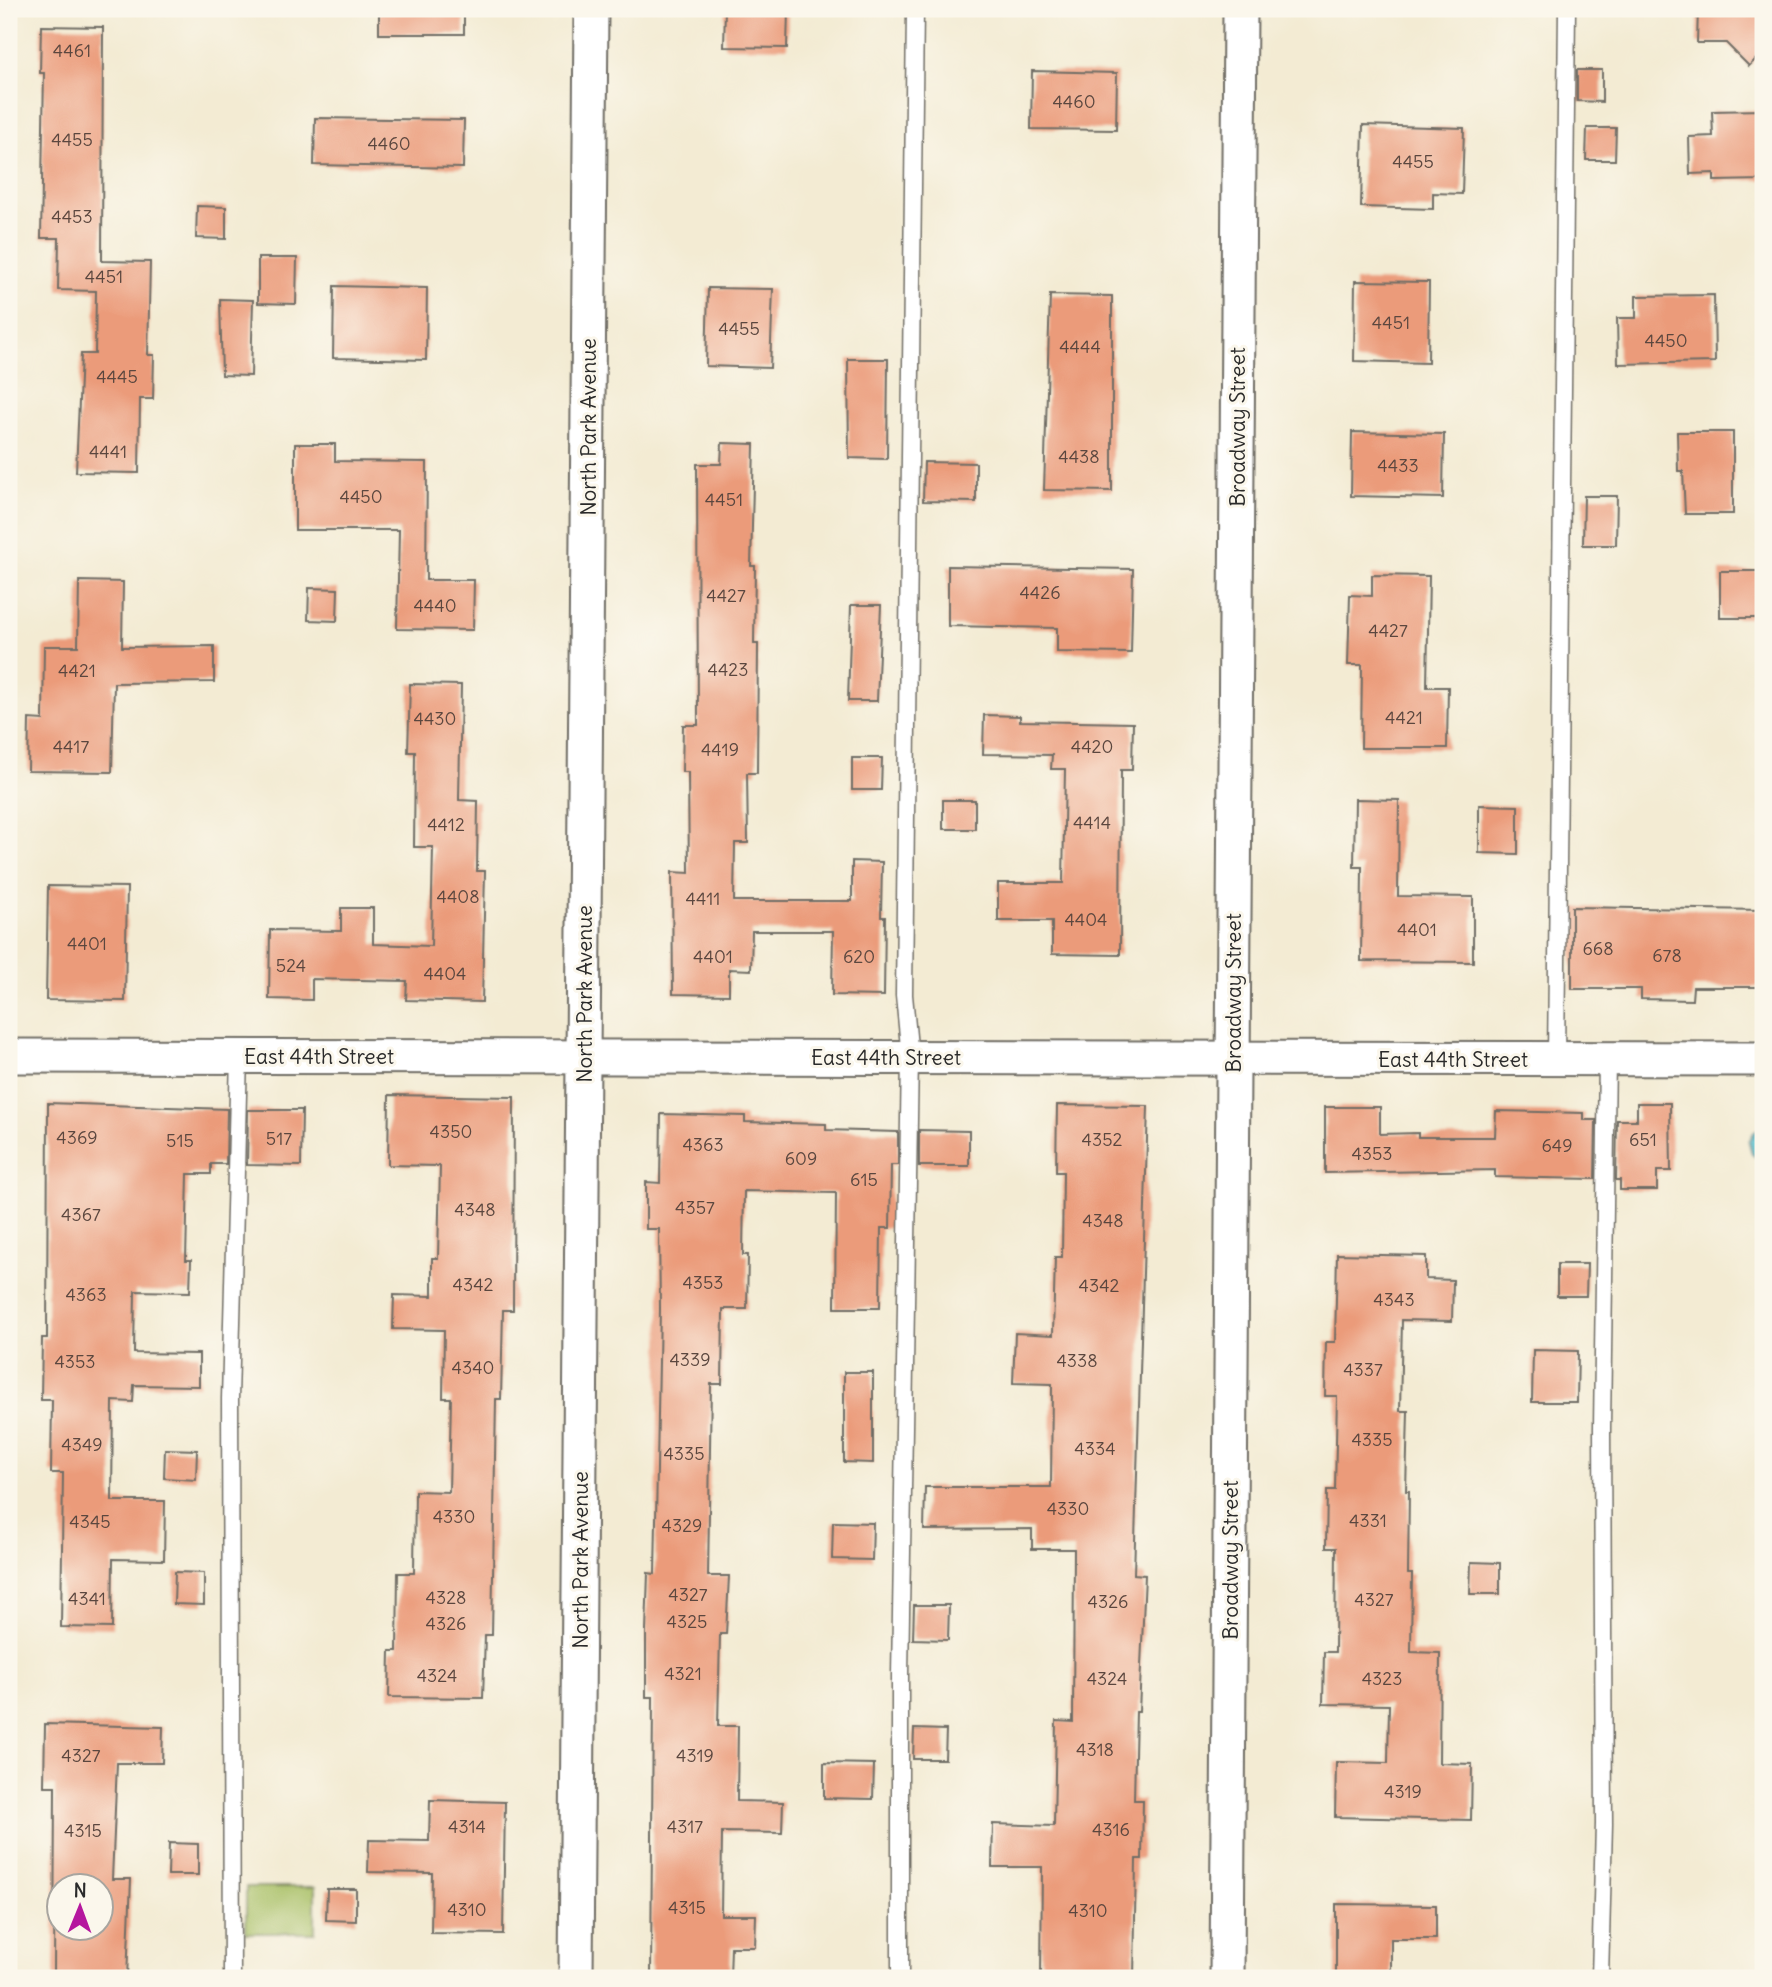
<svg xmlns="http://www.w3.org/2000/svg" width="1772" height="1987" font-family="Delius,sans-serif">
	<rect width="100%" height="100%" fill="#fbf7ec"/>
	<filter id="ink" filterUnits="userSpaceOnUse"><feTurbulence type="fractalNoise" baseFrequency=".0143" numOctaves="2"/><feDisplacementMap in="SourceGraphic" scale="14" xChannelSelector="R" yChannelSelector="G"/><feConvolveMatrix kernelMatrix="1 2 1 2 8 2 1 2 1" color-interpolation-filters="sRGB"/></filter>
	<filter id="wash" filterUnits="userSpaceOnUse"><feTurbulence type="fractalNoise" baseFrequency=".00686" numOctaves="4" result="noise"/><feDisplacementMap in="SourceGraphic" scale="28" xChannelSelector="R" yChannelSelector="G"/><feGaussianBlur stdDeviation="1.57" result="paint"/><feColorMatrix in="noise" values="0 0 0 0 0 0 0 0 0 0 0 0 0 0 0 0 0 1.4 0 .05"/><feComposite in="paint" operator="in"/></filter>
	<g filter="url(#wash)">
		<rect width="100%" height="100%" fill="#f3ebd3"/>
		<rect fill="#a7bf65" stroke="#697548" stroke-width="2" x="246" y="1887" width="69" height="46"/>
		<path fill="#53bece" stroke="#3f747c" stroke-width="2" d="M 1763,1127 L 1763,1162 L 1752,1154 L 1749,1142 L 1755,1131 Z"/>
		<g id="blocks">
			<g fill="#eb9b7a" fill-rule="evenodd">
				<rect x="379" y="9" width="85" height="25"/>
				<path d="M 725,9 L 788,9 L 787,48 L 724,47 Z"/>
				<path d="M 1698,9 L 1754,9 L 1763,18 L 1763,52 L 1749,66 L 1726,43 L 1697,43 Z"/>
				<path d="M 41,26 L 103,27 L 102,261 L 150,262 L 148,355 L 154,355 L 153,399 L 140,399 L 139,473 L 76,472 L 81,354 L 95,354 L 96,291 L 58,290 L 59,238 L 41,238 L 44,73 L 40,73 Z"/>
				<path d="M 1577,70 L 1602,70 L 1602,102 L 1577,101 Z"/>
				<path d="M 1032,71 L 1117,73 L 1116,130 L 1031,129 Z"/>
				<path d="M 1763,110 L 1763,180 L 1714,181 L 1714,173 L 1690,174 L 1689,137 L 1713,136 L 1712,111 Z"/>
				<path d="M 315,118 L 464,120 L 463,168 L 314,165 Z"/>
				<path d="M 1363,125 L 1464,128 L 1462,194 L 1433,193 L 1433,209 L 1361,207 Z"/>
				<path d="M 1587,128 L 1616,128 L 1615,160 L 1586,160 Z"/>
				<path d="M 197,206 L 226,207 L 226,239 L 196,238 Z"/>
				<path d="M 258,258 L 297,258 L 296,304 L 258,303 Z"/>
				<path d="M 1355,281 L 1429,282 L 1428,363 L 1354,361 Z"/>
				<path d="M 334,286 L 427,288 L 426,360 L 333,358 Z"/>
				<path d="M 708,288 L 773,289 L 770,368 L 706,366 Z"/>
				<path d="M 1050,295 L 1112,296 L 1112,491 L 1044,490 Z"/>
				<path d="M 1714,295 L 1715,362 L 1618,364 L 1617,318 L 1636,318 L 1636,296 Z"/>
				<path d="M 220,299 L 253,300 L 251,376 L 222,375 Z"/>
				<path d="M 848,359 L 888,359 L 887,459 L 849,458 Z"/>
				<path d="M 1352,432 L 1444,434 L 1443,498 L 1351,496 Z"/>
				<path d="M 1677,432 L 1733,432 L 1733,514 L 1685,514 L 1683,471 L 1678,471 Z"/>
				<path d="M 722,443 L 754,444 L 751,566 L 755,566 L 754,644 L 758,644 L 757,773 L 747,773 L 748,843 L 735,843 L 734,901 L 852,901 L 852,861 L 882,862 L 881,917 L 885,917 L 884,996 L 832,995 L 833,931 L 752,931 L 751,970 L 729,969 L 729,995 L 673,994 L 672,872 L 689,873 L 688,772 L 682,772 L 683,725 L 698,725 L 697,464 L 721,464 Z"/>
				<path d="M 295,444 L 335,444 L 335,461 L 427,462 L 426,580 L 474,580 L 473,630 L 397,629 L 399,530 L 295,530 Z"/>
				<path d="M 924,462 L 976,463 L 976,502 L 923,501 Z"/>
				<path d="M 1584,496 L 1617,496 L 1616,545 L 1583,545 Z"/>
				<path d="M 948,566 L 1133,569 L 1131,653 L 1057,652 L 1057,628 L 948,626 Z"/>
				<rect x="1720" y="571" width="43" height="47"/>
				<path d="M 1372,575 L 1429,576 L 1427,687 L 1448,687 L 1447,748 L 1361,748 L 1362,665 L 1348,665 L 1350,595 L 1372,596 Z"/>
				<path d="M 79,581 L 123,582 L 122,647 L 214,646 L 214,682 L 114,683 L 112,772 L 28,771 L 29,719 L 43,720 L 44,646 L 78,646 Z"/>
				<path d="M 309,588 L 338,589 L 337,621 L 308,620 Z"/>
				<path d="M 851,605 L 881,605 L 877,701 L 848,701 Z"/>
				<path d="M 410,684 L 461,685 L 459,800 L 478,801 L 477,871 L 485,871 L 482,1002 L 406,1000 L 407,981 L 312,979 L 312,1000 L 269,999 L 270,930 L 341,931 L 341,908 L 373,908 L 373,944 L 431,946 L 433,847 L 414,847 L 415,752 L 408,752 Z"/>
				<path d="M 984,715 L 1020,716 L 1020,721 L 1133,723 L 1132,770 L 1121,770 L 1120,955 L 1052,954 L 1052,921 L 998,921 L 998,883 L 1063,883 L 1065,769 L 1051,769 L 1052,755 L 983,754 Z"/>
				<path d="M 852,758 L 882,758 L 881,790 L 852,790 Z"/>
				<path d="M 1355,799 L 1399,800 L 1398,896 L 1473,897 L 1473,962 L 1361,961 L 1362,867 L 1354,867 Z"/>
				<rect x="943" y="800" width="32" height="29"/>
				<path d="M 1479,805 L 1518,806 L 1518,854 L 1479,853 Z"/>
				<path d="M 48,886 L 127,887 L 125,1001 L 46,1000 Z"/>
				<path d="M 1572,907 L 1763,910 L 1763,987 L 1693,987 L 1692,1000 L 1641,999 L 1641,989 L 1572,989 Z"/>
				<path d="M 389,1095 L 514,1097 L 513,1310 L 503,1310 L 501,1399 L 496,1399 L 492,1635 L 485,1635 L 483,1698 L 389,1697 L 390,1651 L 397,1651 L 398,1573 L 414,1573 L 415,1491 L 449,1492 L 451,1398 L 443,1398 L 444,1330 L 393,1329 L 394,1295 L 432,1296 L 432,1258 L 438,1258 L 440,1166 L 388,1165 Z"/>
				<path d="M 48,1103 L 227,1109 L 226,1164 L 211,1164 L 211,1174 L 188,1174 L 186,1260 L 191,1260 L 190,1292 L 135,1291 L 134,1353 L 199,1354 L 199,1386 L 134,1385 L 133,1402 L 113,1401 L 112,1501 L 165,1501 L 164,1560 L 113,1559 L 112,1628 L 61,1627 L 63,1473 L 51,1473 L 52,1400 L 41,1400 L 42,1338 L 47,1338 Z"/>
				<path d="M 1637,1103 L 1670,1103 L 1671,1171 L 1657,1171 L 1657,1190 L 1620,1190 L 1620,1180 L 1616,1180 L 1617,1120 L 1637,1120 Z"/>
				<path d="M 1057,1105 L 1148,1106 L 1134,1574 L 1145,1575 L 1139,1712 L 1136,1712 L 1134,1800 L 1143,1800 L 1142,1859 L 1136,1859 L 1134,1978 L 1041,1978 L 1042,1867 L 992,1867 L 993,1824 L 1054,1826 L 1056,1721 L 1073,1722 L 1074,1549 L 1032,1549 L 1032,1529 L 924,1530 L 925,1487 L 1051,1487 L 1052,1384 L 1013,1383 L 1015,1333 L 1053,1335 L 1055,1257 L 1062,1257 L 1063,1172 L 1056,1172 Z"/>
				<path d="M 1325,1107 L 1380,1107 L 1380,1134 L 1418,1133 L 1418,1137 L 1495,1137 L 1496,1111 L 1584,1113 L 1584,1120 L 1596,1120 L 1595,1179 L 1495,1177 L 1495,1170 L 1325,1173 Z"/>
				<path d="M 248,1110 L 302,1110 L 301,1166 L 247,1165 Z"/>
				<path d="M 661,1114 L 745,1116 L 745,1122 L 826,1124 L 826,1130 L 898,1132 L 898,1165 L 891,1165 L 890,1228 L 881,1228 L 880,1308 L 835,1308 L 836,1193 L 744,1191 L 743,1255 L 748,1255 L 747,1309 L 723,1309 L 722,1384 L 711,1384 L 708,1576 L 729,1576 L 726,1634 L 720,1634 L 718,1726 L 738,1726 L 737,1801 L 783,1802 L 782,1833 L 722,1832 L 721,1915 L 756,1915 L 755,1947 L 731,1947 L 730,1978 L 651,1978 L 653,1697 L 646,1697 L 646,1631 L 648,1573 L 655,1574 L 660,1308 L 659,1229 L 646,1229 L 646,1182 L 660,1183 Z"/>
				<path d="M 919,1130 L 969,1131 L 969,1166 L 919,1166 Z"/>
				<path d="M 1337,1254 L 1426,1256 L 1426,1279 L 1453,1280 L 1452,1321 L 1402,1320 L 1400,1411 L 1408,1411 L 1406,1491 L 1409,1491 L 1408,1574 L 1412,1574 L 1411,1652 L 1440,1653 L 1439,1763 L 1472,1764 L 1471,1820 L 1335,1817 L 1336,1762 L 1388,1763 L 1389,1705 L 1323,1704 L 1324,1652 L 1335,1652 L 1336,1548 L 1326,1548 L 1327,1490 L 1335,1490 L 1337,1396 L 1325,1396 L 1326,1342 L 1335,1342 Z"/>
				<path d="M 1557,1264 L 1587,1264 L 1586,1296 L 1557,1296 Z"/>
				<path d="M 1533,1350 L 1578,1351 L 1577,1402 L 1532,1402 Z"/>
				<path d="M 844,1372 L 873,1372 L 873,1463 L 844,1462 Z"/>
				<path d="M 165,1449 L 197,1450 L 196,1480 L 164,1478 Z"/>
				<path d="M 833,1522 L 873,1523 L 872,1560 L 832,1559 Z"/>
				<path d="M 1471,1562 L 1500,1563 L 1500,1594 L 1470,1594 Z"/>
				<path d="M 175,1572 L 204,1573 L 204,1605 L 174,1604 Z"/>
				<path d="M 914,1605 L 949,1605 L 948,1640 L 913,1639 Z"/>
				<path d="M 45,1724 L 163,1727 L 162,1763 L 117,1763 L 112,1879 L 131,1879 L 127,1978 L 54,1978 L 55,1786 L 44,1786 ZM 60,1886 L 102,1886 L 102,1928 L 60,1928 Z"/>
				<path d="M 914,1729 L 946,1730 L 945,1759 L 913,1759 Z"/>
				<path d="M 824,1763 L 874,1764 L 873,1799 L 824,1798 Z"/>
				<path d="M 430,1800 L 505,1802 L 503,1934 L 431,1933 L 432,1873 L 368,1872 L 369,1840 L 429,1841 Z"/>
				<path d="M 169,1843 L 198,1844 L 198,1875 L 168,1875 Z"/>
				<path d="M 327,1889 L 356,1889 L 356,1921 L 326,1920 Z"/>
				<path d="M 1336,1904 L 1436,1905 L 1436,1939 L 1391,1939 L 1391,1978 L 1336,1978 Z"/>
			</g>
		</g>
	</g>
	<g filter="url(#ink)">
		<use href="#blocks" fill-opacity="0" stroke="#716e66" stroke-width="2"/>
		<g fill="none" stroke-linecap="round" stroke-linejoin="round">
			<g stroke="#716e66" stroke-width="19">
				<g id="service">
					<path d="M 1556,1059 L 1567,9"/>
					<path d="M 232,1978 L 230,1399 L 239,1056"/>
					<path d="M 900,1978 L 900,1676 L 910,1057 L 904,995 L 915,9"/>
					<path d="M 1600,1978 L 1604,1824 L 1602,1428 L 1607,1059"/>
				</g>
			</g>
			<g stroke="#716e66" stroke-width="37">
				<g id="minor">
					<path d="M 9,1056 L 1763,1059"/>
					<path d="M 576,1978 L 591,9"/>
					<path d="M 1227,1978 L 1240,9"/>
				</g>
			</g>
			<use href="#service" stroke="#fff" stroke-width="16"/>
			<use href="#minor" stroke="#fff" stroke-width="33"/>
		</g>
	</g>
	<g text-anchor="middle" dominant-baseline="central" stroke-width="6" stroke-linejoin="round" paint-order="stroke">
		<g font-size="18" fill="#5b473f">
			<text x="72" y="50">4461</text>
			<text x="1074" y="101">4460</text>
			<text x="72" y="139">4455</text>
			<text x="389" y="143">4460</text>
			<text x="1413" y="161">4455</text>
			<text x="72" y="216">4453</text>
			<text x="104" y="276">4451</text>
			<text x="1391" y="322">4451</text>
			<text x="739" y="328">4455</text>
			<text x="1666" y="340">4450</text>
			<text x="1080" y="346">4444</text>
			<text x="117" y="376">4445</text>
			<text x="108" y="451">4441</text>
			<text x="1079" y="456">4438</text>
			<text x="1398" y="465">4433</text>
			<text x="361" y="496">4450</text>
			<text x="724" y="499">4451</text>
			<text x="1040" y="592">4426</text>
			<text x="726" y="595">4427</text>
			<text x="435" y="605">4440</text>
			<text x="1388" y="630">4427</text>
			<text x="728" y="669">4423</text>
			<text x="77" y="670">4421</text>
			<text x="1404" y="717">4421</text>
			<text x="435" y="718">4430</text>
			<text x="71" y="746">4417</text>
			<text x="1092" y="746">4420</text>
			<text x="720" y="749">4419</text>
			<text x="1092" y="822">4414</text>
			<text x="446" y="824">4412</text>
			<text x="458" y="896">4408</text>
			<text x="703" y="898">4411</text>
			<text x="1086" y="919">4404</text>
			<text x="1417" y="929">4401</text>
			<text x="87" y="943">4401</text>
			<text x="1598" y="948">668</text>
			<text x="1667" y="955">678</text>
			<text x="713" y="956">4401</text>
			<text x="859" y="956">620</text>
			<text x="291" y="965">524</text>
			<text x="445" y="973">4404</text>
			<text x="451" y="1131">4350</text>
			<text x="77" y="1137">4369</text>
			<text x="279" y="1138">517</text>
			<text x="1102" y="1139">4352</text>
			<text x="1643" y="1139">651</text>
			<text x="180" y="1140">515</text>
			<text x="703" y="1144">4363</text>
			<text x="1557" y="1145">649</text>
			<text x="1372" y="1153">4353</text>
			<text x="801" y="1158">609</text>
			<text x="864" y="1179">615</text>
			<text x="695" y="1207">4357</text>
			<text x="475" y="1209">4348</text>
			<text x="81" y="1214">4367</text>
			<text x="1103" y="1220">4348</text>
			<text x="703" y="1282">4353</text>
			<text x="473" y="1284">4342</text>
			<text x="1099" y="1285">4342</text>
			<text x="86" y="1294">4363</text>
			<text x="1394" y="1299">4343</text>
			<text x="690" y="1359">4339</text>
			<text x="1077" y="1360">4338</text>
			<text x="75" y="1361">4353</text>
			<text x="473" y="1367">4340</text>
			<text x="1363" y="1369">4337</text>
			<text x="1372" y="1439">4335</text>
			<text x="82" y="1444">4349</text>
			<text x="1095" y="1448">4334</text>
			<text x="684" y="1453">4335</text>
			<text x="1068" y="1508">4330</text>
			<text x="454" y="1516">4330</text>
			<text x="1368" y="1520">4331</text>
			<text x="90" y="1521">4345</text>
			<text x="682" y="1525">4329</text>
			<text x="688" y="1594">4327</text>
			<text x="446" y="1597">4328</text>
			<text x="87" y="1598">4341</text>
			<text x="1374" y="1599">4327</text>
			<text x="1108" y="1601">4326</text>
			<text x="687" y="1621">4325</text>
			<text x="446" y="1623">4326</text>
			<text x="683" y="1673">4321</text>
			<text x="437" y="1675">4324</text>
			<text x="1107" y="1678">4324</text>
			<text x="1382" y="1678">4323</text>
			<text x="1095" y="1749">4318</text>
			<text x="81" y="1755">4327</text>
			<text x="695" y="1755">4319</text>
			<text x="1403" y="1791">4319</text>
			<text x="467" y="1826">4314</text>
			<text x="685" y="1826">4317</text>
			<text x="1111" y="1829">4316</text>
			<text x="83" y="1830">4315</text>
			<text x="687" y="1907">4315</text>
			<text x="467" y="1909">4310</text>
			<text x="1088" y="1910">4310</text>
		</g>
		<g font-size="21" fill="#2b2b2b" stroke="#fbf7ec">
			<text transform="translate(588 427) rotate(-90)">North Park Avenue</text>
			<text transform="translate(1237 427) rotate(-90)">Broadway Street</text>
			<text transform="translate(1233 993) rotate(-90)">Broadway Street</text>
			<text transform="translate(584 994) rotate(-90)">North Park Avenue</text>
			<text x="319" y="1056">East 44th Street</text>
			<text x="886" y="1057">East 44th Street</text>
			<text x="1453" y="1059">East 44th Street</text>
			<text transform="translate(580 1560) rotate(-90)">North Park Avenue</text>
			<text transform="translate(1230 1560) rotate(-90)">Broadway Street</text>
		</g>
	</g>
	<rect width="1772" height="1987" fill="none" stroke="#fbf7ec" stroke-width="35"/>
	<g transform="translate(80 1907) rotate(1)"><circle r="33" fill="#fbf7ec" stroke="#a8a59f" stroke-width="2"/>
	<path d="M0-5L12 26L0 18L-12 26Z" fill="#b5179e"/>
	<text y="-10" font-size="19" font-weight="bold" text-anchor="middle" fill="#2b2b2b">N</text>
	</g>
</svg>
